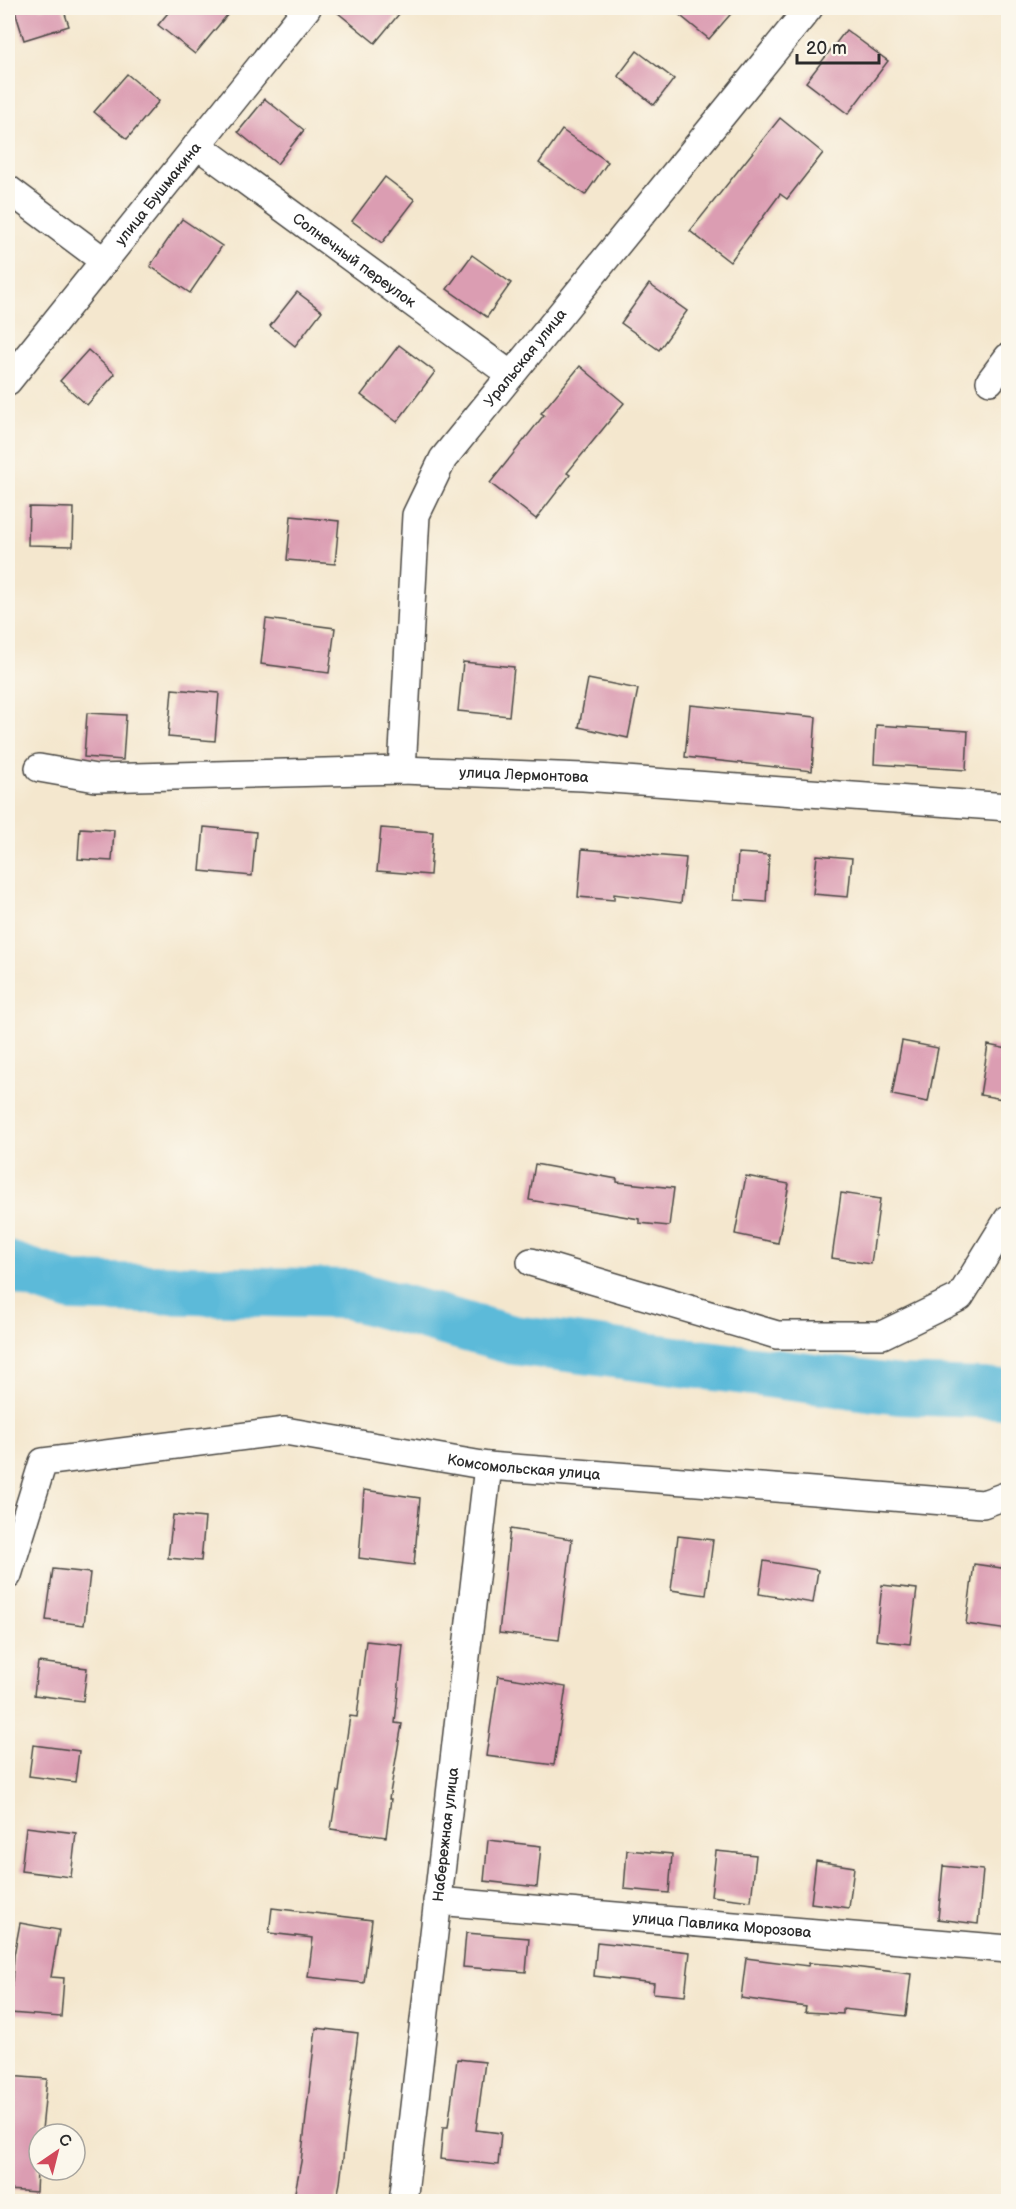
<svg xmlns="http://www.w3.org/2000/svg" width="1016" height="2209" font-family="'Balsamiq Sans',sans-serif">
	<rect width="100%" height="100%" fill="#fbf7ec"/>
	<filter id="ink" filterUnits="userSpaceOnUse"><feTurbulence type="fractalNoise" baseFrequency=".0167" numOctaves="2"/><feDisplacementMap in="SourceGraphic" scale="12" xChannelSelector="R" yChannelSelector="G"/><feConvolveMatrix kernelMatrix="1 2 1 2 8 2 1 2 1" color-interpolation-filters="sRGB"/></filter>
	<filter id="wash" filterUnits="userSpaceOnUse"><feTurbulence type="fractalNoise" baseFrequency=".008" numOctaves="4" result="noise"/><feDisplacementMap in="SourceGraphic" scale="24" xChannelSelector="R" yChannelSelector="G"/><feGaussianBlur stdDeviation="1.35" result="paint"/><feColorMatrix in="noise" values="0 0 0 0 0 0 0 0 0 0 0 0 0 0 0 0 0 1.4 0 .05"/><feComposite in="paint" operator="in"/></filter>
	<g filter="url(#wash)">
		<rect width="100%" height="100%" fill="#f4e7ce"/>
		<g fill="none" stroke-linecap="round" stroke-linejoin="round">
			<path stroke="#5bbad9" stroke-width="50" d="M 8,1266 L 72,1287 L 347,1294 L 513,1340 L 900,1390 L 1008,1394"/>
		</g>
		<g id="blocks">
			<g fill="#db9db2">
				<path d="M 14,8 L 63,8 L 69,26 L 24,40 Z"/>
				<path d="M 172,8 L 233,8 L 195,54 L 158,25 Z"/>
				<path d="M 332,8 L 404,8 L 375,43 Z"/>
				<path d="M 671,8 L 736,8 L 709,39 Z"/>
				<path d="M 846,30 L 888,61 L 848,114 L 806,82 Z"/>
				<path d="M 637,51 L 674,79 L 654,105 L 618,76 Z"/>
				<path d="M 127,74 L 159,101 L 127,139 L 94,112 Z"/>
				<path d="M 265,99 L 304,130 L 277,164 L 238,132 Z"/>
				<path d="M 780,118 L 823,153 L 787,199 L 780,194 L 730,262 L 690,231 Z"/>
				<path d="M 562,130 L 608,162 L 585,195 L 539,163 Z"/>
				<path d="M 385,177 L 415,200 L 382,243 L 352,221 Z"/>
				<path d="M 182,219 L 222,246 L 190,293 L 150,266 Z"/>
				<path d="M 472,255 L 511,283 L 487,317 L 447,289 Z"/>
				<path d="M 649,284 L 687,311 L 659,350 L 621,323 Z"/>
				<path d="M 297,292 L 322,311 L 295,346 L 270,326 Z"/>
				<path d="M 399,345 L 435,372 L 397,422 L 361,395 Z"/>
				<path d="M 88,350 L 115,374 L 87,405 L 60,381 Z"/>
				<path d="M 580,366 L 624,403 L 567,473 L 570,475 L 536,519 L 490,483 L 544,415 L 541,413 Z"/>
				<path d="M 29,507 L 74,508 L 73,546 L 28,545 Z"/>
				<path d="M 291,516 L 339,521 L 335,564 L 287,560 Z"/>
				<path d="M 266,619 L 335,628 L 329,673 L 261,664 Z"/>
				<path d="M 463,662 L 514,667 L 509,716 L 458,711 Z"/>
				<path d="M 588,679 L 638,689 L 628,738 L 579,727 Z"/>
				<path d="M 172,689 L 219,693 L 215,741 L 168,737 Z"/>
				<path d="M 690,705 L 816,717 L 812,771 L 685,757 Z"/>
				<path d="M 87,713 L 126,715 L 123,760 L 84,757 Z"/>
				<path d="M 876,725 L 968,731 L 966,770 L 874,764 Z"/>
				<path d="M 204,827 L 256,832 L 252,876 L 200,871 Z"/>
				<path d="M 80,828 L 114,830 L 112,861 L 78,859 Z"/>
				<path d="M 381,828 L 433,832 L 430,875 L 377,871 Z"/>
				<path d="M 582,849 L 686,858 L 681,903 L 614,894 L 614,900 L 578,897 Z"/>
				<path d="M 738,853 L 769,855 L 766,902 L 735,900 Z"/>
				<path d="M 817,855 L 852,858 L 848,897 L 813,894 Z"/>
				<path d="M 902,1041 L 938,1048 L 928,1102 L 892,1095 Z"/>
				<path d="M 988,1045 L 1008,1049 L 1008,1100 L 980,1095 Z"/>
				<path d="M 535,1164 L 617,1179 L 617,1182 L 674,1188 L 669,1226 L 639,1223 L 639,1219 L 529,1200 Z"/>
				<path d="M 746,1176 L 789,1184 L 778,1243 L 735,1234 Z"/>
				<path d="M 841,1193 L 880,1199 L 871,1264 L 832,1258 Z"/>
				<path d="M 364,1490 L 420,1498 L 414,1565 L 359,1558 Z"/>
				<path d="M 173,1515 L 205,1518 L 201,1561 L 168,1558 Z"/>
				<path d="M 510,1529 L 572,1539 L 559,1640 L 499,1633 Z"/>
				<path d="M 678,1536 L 713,1540 L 706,1595 L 671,1590 Z"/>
				<path d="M 764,1561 L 818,1570 L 813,1603 L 759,1594 Z"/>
				<path d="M 974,1564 L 1008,1569 L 1008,1630 L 966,1624 Z"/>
				<path d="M 53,1569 L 90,1573 L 84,1625 L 46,1620 Z"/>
				<path d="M 882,1585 L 917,1589 L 910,1644 L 876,1640 Z"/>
				<path d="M 366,1641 L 403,1645 L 395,1723 L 402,1724 L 389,1799 L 391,1799 L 386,1837 L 331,1829 L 337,1791 L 339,1791 L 350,1716 L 357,1717 Z"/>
				<path d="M 38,1662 L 87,1668 L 83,1701 L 34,1695 Z"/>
				<path d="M 498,1676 L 566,1687 L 554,1765 L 486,1756 Z"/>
				<path d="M 33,1745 L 79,1751 L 75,1782 L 29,1776 Z"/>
				<path d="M 26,1827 L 76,1833 L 71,1877 L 21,1871 Z"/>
				<path d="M 488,1840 L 541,1846 L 537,1887 L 484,1881 Z"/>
				<path d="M 627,1850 L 672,1854 L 669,1893 L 624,1889 Z"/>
				<path d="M 716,1851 L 756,1855 L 751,1901 L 711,1896 Z"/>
				<path d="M 816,1861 L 854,1867 L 849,1908 L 811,1903 Z"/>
				<path d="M 943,1866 L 983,1870 L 978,1924 L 938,1919 Z"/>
				<path d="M 272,1908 L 372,1920 L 364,1983 L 308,1977 L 313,1938 L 269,1933 Z"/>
				<path d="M 20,1923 L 59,1930 L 51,1977 L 64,1978 L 61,2017 L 10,2013 L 14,1955 Z"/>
				<path d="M 466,1933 L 529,1938 L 526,1972 L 463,1967 Z"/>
				<path d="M 597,1942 L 690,1952 L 685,1996 L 653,1993 L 654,1983 L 594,1976 Z"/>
				<path d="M 746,1958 L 808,1966 L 809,1963 L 837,1965 L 911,1974 L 906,2016 L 843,2009 L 843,2014 L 805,2012 L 806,2007 L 741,1998 Z"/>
				<path d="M 316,2028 L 358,2033 L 340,2183 L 336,2202 L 293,2202 L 301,2162 Z"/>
				<path d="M 457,2059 L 485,2062 L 476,2130 L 501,2133 L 498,2165 L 440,2159 L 443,2127 L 448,2127 Z"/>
				<path d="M 8,2076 L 47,2079 L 42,2130 L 39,2130 L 36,2192 L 8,2190 Z"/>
			</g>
		</g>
	</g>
	<g filter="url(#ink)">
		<use href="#blocks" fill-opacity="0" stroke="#494743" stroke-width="1.5"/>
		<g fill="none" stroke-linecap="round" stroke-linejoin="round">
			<g stroke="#494743" stroke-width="30">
				<g id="minor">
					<path id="s1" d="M 197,145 L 511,375"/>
					<path d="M 8,189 L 104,261"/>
					<path id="s2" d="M 8,381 L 307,8"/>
					<path d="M 990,381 L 1008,357"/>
					<path id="s3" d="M 39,768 L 96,778 L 402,770 L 583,777 L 1008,807"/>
					<path id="s4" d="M 402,770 L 416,515 L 443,459 L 809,8"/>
					<path d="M 531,1262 L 777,1335 L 882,1335 L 960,1297 L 1008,1219"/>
					<path id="s5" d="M 8,1575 L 43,1462 L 285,1431 L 488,1466 L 983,1504 L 1008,1495"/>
					<path id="s6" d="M 437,1901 L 1008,1949"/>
					<path id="s7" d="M 403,2202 L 488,1466"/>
				</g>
			</g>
			<use href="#minor" stroke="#fff" stroke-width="27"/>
		</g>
	</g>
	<g text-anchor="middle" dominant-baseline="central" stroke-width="4.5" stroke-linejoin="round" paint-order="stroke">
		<g font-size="15" fill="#2b2b2b" stroke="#fbf7ec">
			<text stroke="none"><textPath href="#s2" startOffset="240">улица Бушмакина</textPath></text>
			<text stroke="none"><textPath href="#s1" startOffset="195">Солнечный переулок</textPath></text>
			<text stroke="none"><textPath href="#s4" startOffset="448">Уральская улица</textPath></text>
			<text stroke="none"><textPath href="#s3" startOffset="486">улица Лермонтова</textPath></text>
			<text stroke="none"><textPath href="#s5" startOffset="604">Комсомольская улица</textPath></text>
			<text stroke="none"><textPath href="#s7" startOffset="370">Набережная улица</textPath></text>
			<text stroke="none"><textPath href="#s6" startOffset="286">улица Павлика Морозова</textPath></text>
		</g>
	</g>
	<rect width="1016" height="2209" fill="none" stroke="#fbf7ec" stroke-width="30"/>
	<g transform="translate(57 2152) rotate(35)"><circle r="28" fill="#fbf7ec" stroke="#a8a59f" stroke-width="1.5"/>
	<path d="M0-4.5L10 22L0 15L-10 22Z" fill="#d1495b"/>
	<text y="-9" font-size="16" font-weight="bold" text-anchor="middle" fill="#2b2b2b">С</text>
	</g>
	<path d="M797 54v9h82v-9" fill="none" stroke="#2b2b2b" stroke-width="3"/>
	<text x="806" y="54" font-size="18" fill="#2b2b2b" stroke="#fbf7ec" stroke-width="4.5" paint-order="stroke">20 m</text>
</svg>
